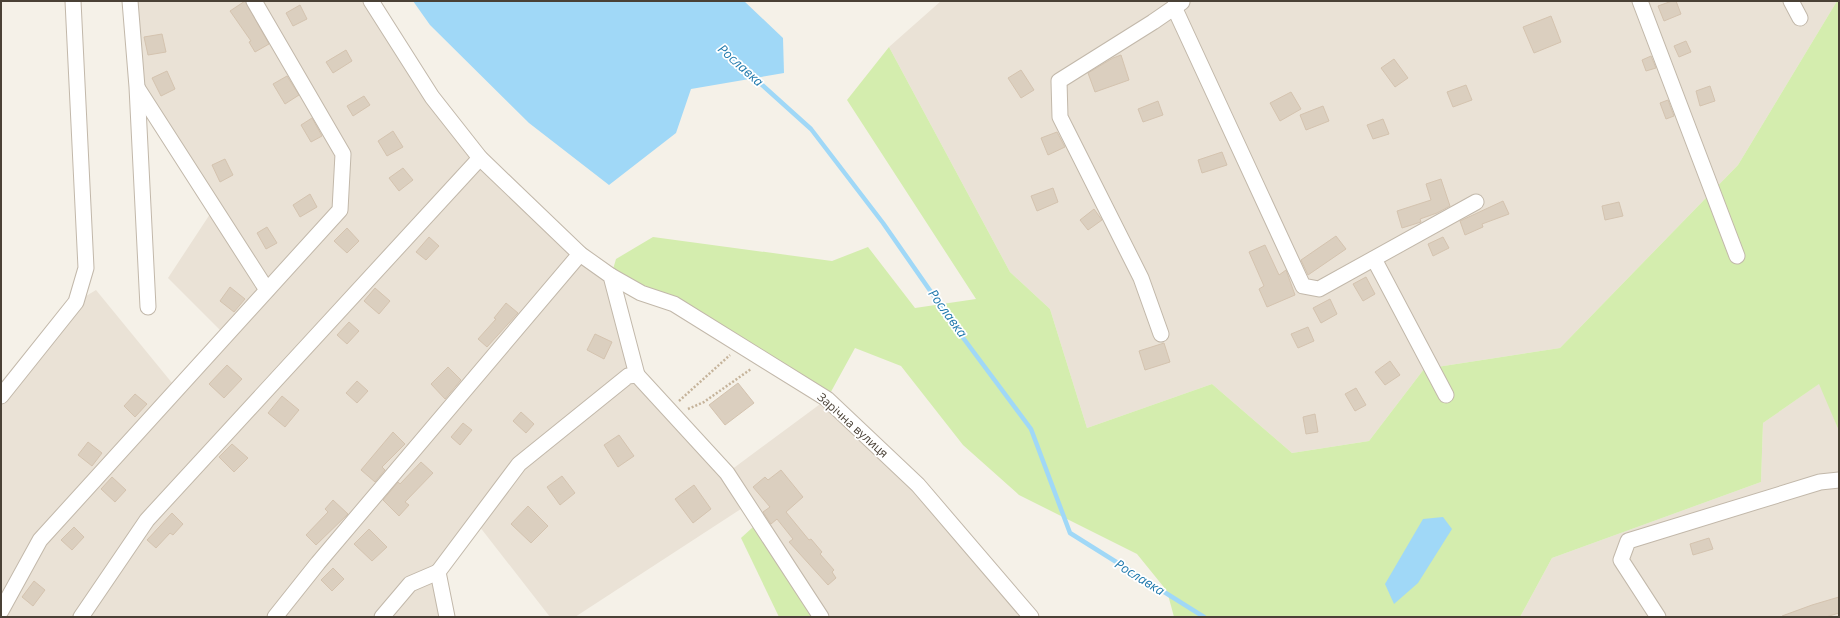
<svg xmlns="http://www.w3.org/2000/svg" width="1840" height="618" font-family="'Open Sans',sans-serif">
	<rect width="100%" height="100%" fill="#f5f1e8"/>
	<g fill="#eae2d6">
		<path d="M 130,1 L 371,1 L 480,158 L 611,276 L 637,375 L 727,473 L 827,399 L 918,485 L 1031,617 L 821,617 L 747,505 L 575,617 L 550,617 L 476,522 L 438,572 L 447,617 L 1,617 L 1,396 L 76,302 L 96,290 L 177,389 L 226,336 L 168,278 L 214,208 L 137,87 Z"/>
		<path d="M 941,1 L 1837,1 L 1738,165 L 1560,348 L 1424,369 L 1369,441 L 1292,453 L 1212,384 L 1087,428 L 1050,309 L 1010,272 L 889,47 Z"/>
		<path d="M 1820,383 L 1839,431 L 1839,617 L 1520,617 L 1552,558 L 1761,482 L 1763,423 Z"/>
	</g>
	<g fill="#d4edae">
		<path d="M 1837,1 L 1839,1 L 1839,431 L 1819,384 L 1763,423 L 1761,482 L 1552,558 L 1520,617 L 1174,617 L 1167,591 L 1137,554 L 1019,495 L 963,445 L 901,366 L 855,348 L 827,399 L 611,276 L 616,259 L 653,237 L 832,261 L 868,247 L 915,308 L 976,299 L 847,100 L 889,47 L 1010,272 L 1050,309 L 1087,428 L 1212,384 L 1292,453 L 1369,441 L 1424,369 L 1560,348 L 1738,165 Z"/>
		<path d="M 753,527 L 813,617 L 779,617 L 741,538 Z"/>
	</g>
	<g fill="#a0d8f7">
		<path d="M 413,1 L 744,1 L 783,38 L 784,73 L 691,89 L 676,133 L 609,185 L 529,123 L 430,25 Z"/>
		<path d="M 1443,517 L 1452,529 L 1418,583 L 1394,604 L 1385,584 L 1423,519 Z"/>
	</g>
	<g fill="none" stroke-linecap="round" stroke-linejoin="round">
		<path stroke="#a0d8f7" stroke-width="4.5" d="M 751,75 L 811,129 L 883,223 L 961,335 L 1031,429 L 1070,533 L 1204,617"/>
	</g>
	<g fill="#dbcfbf" stroke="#d4c3af">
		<path d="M 245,1 L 269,44 L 255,52 L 249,42 L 251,41 L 230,11 Z"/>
		<path d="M 1672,1 L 1676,1 L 1681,14 L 1664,21 L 1658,6 Z"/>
		<path d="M 300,5 L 307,19 L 293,26 L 286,13 Z"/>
		<path d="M 1551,16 L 1561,42 L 1534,53 L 1523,27 Z"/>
		<path d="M 162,34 L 166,52 L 148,55 L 144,37 Z"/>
		<path d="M 1686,41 L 1691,52 L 1679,57 L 1674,46 Z"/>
		<path d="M 346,50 L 352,61 L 333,73 L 326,62 Z"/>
		<path d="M 1121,55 L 1129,80 L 1095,92 L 1088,73 L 1113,58 Z"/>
		<path d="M 1651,56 L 1656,68 L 1646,71 L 1642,60 Z"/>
		<path d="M 1394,59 L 1408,78 L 1395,87 L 1381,68 Z"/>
		<path d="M 1021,70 L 1034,90 L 1021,98 L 1008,78 Z"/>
		<path d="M 167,71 L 175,89 L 161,96 L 152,78 Z"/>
		<path d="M 287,76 L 299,95 L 285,104 L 273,84 Z"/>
		<path d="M 1466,85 L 1472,100 L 1453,107 L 1447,92 Z"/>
		<path d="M 1710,86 L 1715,101 L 1700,106 L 1696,91 Z"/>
		<path d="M 1291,92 L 1301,109 L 1280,121 L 1270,103 Z"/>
		<path d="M 364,96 L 370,105 L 353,116 L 347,106 Z"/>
		<path d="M 1668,100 L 1674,116 L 1666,119 L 1660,103 Z"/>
		<path d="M 1158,101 L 1163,115 L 1143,122 L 1138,109 Z"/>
		<path d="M 1323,106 L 1329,121 L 1306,130 L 1300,115 Z"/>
		<path d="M 312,118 L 322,136 L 311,142 L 301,125 Z"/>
		<path d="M 1383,119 L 1389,134 L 1373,139 L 1367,125 Z"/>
		<path d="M 393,131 L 403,147 L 387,156 L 378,141 Z"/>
		<path d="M 1057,132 L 1065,147 L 1048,155 L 1041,138 Z"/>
		<path d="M 1222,152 L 1227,165 L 1202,173 L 1198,160 Z"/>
		<path d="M 225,159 L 233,175 L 220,182 L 212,165 Z"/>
		<path d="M 403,168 L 413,180 L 399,191 L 389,178 Z"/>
		<path d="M 1441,179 L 1450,206 L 1437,213 L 1420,219 L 1421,222 L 1402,228 L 1397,211 L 1431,200 L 1426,184 Z"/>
		<path d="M 1053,188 L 1058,202 L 1037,211 L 1031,196 Z"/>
		<path d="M 310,194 L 317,207 L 300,217 L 293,205 Z"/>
		<path d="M 1503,201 L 1509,214 L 1482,224 L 1483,227 L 1465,235 L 1460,221 Z"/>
		<path d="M 1619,202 L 1623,216 L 1605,220 L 1602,206 Z"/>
		<path d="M 1094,209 L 1102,220 L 1088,230 L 1080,220 Z"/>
		<path d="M 267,227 L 277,243 L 266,249 L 257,233 Z"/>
		<path d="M 347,228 L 359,241 L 347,253 L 334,241 Z"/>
		<path d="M 1336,236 L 1346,249 L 1308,275 L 1301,260 Z"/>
		<path d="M 429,237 L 439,246 L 426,260 L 416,252 Z"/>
		<path d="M 1443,237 L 1449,248 L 1433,256 L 1428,244 Z"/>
		<path d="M 1265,245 L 1279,275 L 1286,270 L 1295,295 L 1267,307 L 1259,289 L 1264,286 L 1249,252 Z"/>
		<path d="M 1366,277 L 1375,294 L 1363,301 L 1353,284 Z"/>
		<path d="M 230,287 L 245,299 L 234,312 L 220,301 Z"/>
		<path d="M 375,288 L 390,301 L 379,314 L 364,301 Z"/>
		<path d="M 1330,299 L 1337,314 L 1321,323 L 1313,308 Z"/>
		<path d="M 506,303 L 518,313 L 487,347 L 478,339 L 496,319 L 494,318 Z"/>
		<path d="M 349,322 L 359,331 L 347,344 L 337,335 Z"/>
		<path d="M 1308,327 L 1314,341 L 1298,348 L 1291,334 Z"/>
		<path d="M 595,334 L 612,342 L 604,359 L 587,350 Z"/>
		<path d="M 1164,343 L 1170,362 L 1145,370 L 1139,351 Z"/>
		<path d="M 1390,361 L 1400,375 L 1385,385 L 1375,372 Z"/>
		<path d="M 227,365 L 242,379 L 224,398 L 209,384 Z"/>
		<path d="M 448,367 L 461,380 L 445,399 L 431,384 Z"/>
		<path d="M 357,381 L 368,391 L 357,403 L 346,393 Z"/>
		<path d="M 738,383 L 754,403 L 725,425 L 709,405 Z"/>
		<path d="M 1356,388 L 1366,405 L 1355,411 L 1345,394 Z"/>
		<path d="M 135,394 L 147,404 L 135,417 L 124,406 Z"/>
		<path d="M 282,396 L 299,410 L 285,427 L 268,413 Z"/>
		<path d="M 521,412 L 534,424 L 526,433 L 513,421 Z"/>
		<path d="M 1315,414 L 1318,432 L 1306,434 L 1303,417 Z"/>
		<path d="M 463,423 L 472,430 L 460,445 L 451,437 Z"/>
		<path d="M 393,432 L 405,444 L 382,467 L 385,470 L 375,482 L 361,470 Z"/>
		<path d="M 619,435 L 634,456 L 618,467 L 604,445 Z"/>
		<path d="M 88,442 L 102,453 L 92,466 L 78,455 Z"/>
		<path d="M 232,444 L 248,458 L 234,472 L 219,457 Z"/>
		<path d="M 421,462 L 433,473 L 405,502 L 409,505 L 399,516 L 383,500 L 398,482 L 400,484 Z"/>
		<path d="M 781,470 L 803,497 L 786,512 L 809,540 L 811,539 L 822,552 L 820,554 L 834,570 L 832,572 L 836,578 L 828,585 L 789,542 L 793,539 L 777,519 L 771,524 L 763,512 L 770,507 L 753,487 L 765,477 L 768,480 Z"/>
		<path d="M 562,476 L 575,493 L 560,505 L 547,487 Z"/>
		<path d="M 112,477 L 126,490 L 115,502 L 101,489 Z"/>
		<path d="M 694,485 L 711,509 L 693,523 L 675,499 Z"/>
		<path d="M 333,500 L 348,514 L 316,545 L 306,535 L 328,512 L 325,509 Z"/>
		<path d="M 528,506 L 548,526 L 531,543 L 511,524 Z"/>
		<path d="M 172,513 L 183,524 L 173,535 L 170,533 L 156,548 L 147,540 Z"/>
		<path d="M 74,527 L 84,537 L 72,550 L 61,540 Z"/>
		<path d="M 369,529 L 387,547 L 372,561 L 354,544 Z"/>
		<path d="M 1709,538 L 1713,549 L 1693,555 L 1690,544 Z"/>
		<path d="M 333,568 L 344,579 L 332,591 L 321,580 Z"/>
		<path d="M 34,581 L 45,590 L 33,606 L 22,597 Z"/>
		<path d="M 1839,597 L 1839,613 L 1826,617 L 1782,617 L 1782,616 L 1812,605 Z"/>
	</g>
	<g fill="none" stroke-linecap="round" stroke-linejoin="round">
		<g stroke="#c2b8aa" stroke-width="17">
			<g id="minor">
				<path d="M 130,1 L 137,87 L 148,307"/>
				<path d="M 371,1 L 432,97 L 480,158 L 580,254 L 611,276 L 637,375 L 628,376 L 519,464 L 438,572 L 447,617"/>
				<path d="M 1640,1 L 1737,256"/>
				<path d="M 1791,1 L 1800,18"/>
				<path d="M 1174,7 L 1303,286 L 1319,289 L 1476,202"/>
				<path d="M 138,89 L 267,290"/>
				<path d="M 1374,259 L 1446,395"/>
				<path d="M 611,276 L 641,293 L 674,304 L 827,399 L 918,485 L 1031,617"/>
				<path d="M 1161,334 L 1141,278 L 1060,117 L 1059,81 L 1153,22 L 1182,2"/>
				<path d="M 637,375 L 727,473 L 821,617"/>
				<path d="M 1,396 L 76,302 L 86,268 L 73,1"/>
				<path d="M 1,611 L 40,540 L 340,210 L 343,154 L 254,1"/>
				<path d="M 81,617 L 147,520 L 480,158"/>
				<path d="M 275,617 L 318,563 L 580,254"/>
				<path d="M 382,617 L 410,584 L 438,572"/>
				<path d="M 1658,617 L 1621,560 L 1628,541 L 1820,482 L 1839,480"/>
			</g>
		</g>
		<g stroke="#c5b39a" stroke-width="2.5" stroke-dasharray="2 2" stroke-linecap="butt">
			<path d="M 679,401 L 730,355"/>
			<path d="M 688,409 L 704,402 L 751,369"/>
		</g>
		<use href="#minor" stroke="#fff" stroke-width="15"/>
	</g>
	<g text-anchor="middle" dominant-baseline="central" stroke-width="3.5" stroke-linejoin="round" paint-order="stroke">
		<g font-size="12" fill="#4a4136" stroke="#fff">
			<text transform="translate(853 425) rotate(42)">Зарічна вулиця</text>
		</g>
		<g font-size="13" font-style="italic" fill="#237bae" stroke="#fff">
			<text transform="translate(741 65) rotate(42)">Рославка</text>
			<text transform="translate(948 313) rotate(54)">Рославка</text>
			<text transform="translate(1140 577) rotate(32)">Рославка</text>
		</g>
	</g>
	<rect width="1840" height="618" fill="none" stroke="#4a4136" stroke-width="4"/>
</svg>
